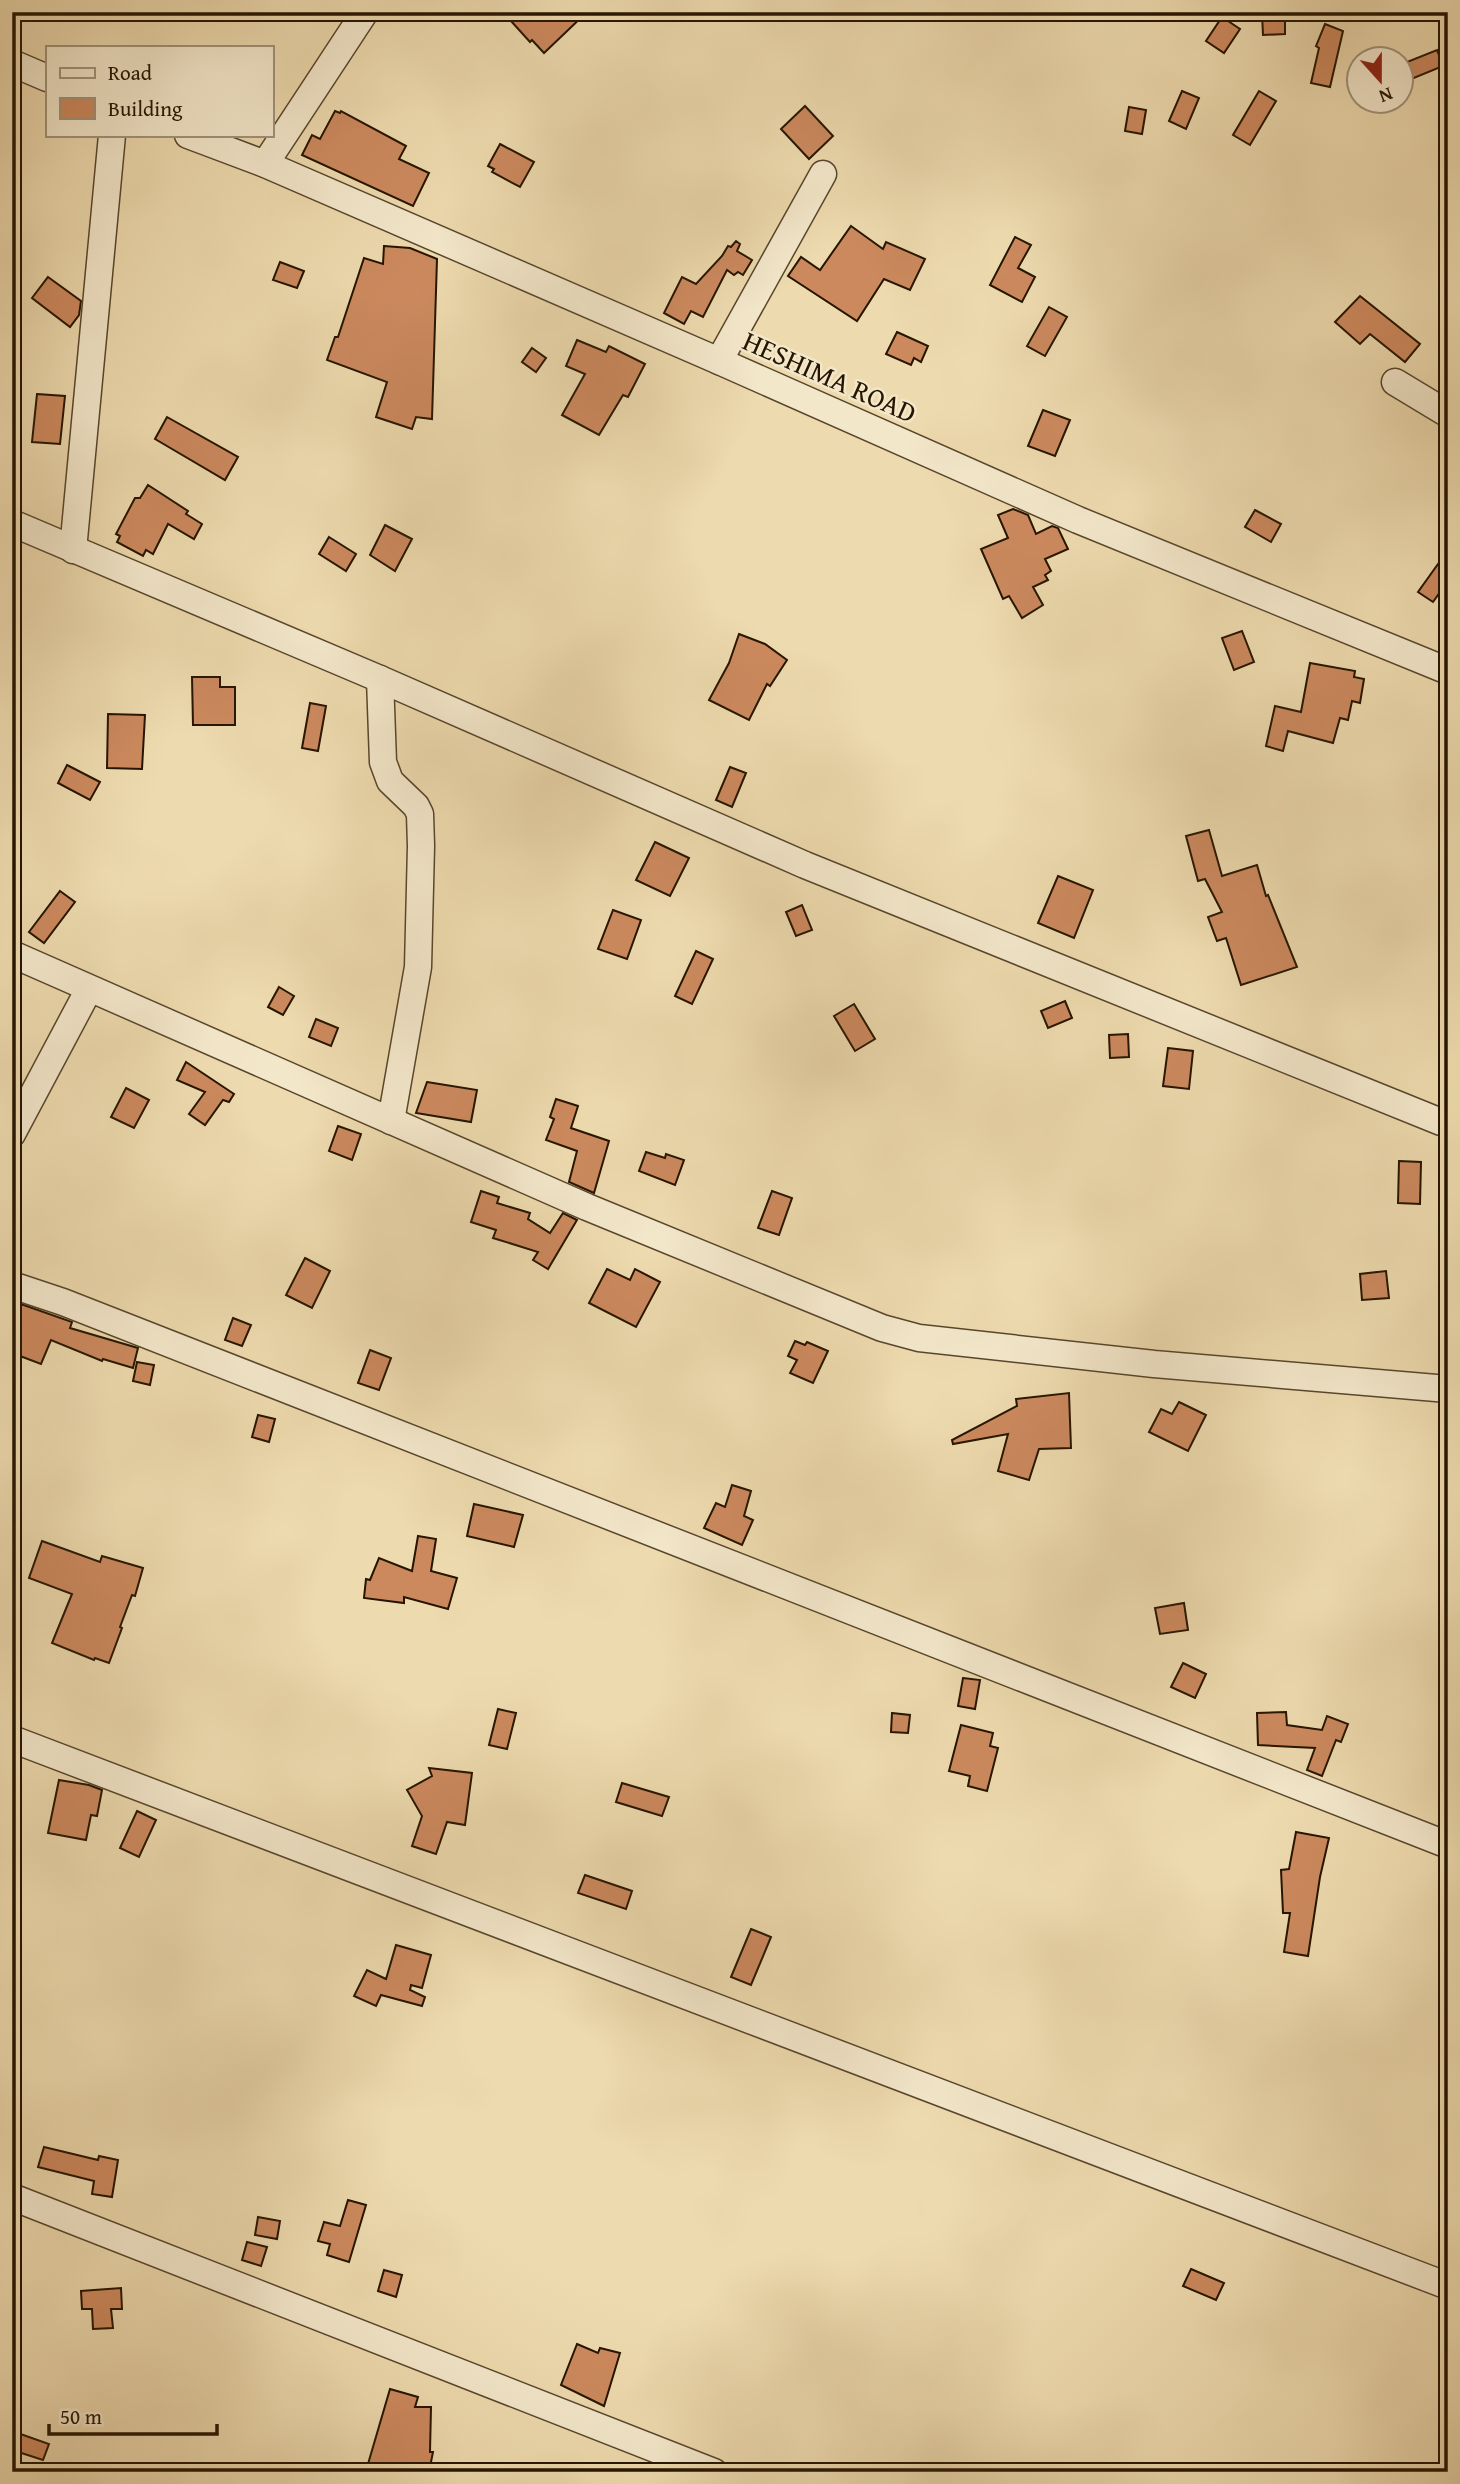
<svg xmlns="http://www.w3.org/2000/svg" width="1460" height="2484" font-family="'Gentium Book Plus',serif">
	<rect width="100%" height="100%" fill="#eddaae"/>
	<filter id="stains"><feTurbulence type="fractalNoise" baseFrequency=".00286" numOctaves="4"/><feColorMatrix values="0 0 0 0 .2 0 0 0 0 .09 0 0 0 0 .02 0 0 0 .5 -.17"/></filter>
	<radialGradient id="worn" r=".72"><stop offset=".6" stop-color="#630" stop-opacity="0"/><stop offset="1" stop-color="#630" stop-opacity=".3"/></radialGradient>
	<g fill="#cc895e" stroke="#261501" stroke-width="2">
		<path d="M 521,12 L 587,12 L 544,53 L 532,40 L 530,42 L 511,21 Z"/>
		<path d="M 1285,12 L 1285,34 L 1263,35 L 1262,13 Z"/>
		<path d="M 1222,17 L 1240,29 L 1224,53 L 1206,41 Z"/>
		<path d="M 1325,24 L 1343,31 L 1330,87 L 1311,83 L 1319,48 L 1316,46 Z"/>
		<path d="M 1437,50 L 1443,66 L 1409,80 L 1402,64 Z"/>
		<path d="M 1182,91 L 1199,98 L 1186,129 L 1169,121 Z"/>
		<path d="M 1259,91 L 1276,101 L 1250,145 L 1233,135 Z"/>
		<path d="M 805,106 L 833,136 L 809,159 L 781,129 Z"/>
		<path d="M 1129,107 L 1146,110 L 1142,134 L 1125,131 Z"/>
		<path d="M 335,111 L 340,113 L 341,111 L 406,146 L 399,159 L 429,173 L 413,206 L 302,155 L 312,135 L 320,139 Z"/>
		<path d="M 500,144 L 534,162 L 520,187 L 492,172 L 494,169 L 488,166 Z"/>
		<path d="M 851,226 L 883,249 L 886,242 L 925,259 L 910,290 L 884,279 L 857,321 L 788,276 L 801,257 L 820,270 Z"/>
		<path d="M 1015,237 L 1031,245 L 1018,268 L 1035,277 L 1022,302 L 990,285 Z"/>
		<path d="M 736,241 L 740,244 L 737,251 L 752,260 L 743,275 L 738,272 L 734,275 L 727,270 L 703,317 L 691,311 L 684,324 L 664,313 L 682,277 L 696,284 L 722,256 L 728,246 L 731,247 Z"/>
		<path d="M 384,246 L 410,248 L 437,259 L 432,419 L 416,417 L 412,429 L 376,417 L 387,382 L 327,360 L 335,337 L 338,337 L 364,258 L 383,264 Z"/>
		<path d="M 280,262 L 304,271 L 297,288 L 273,280 Z"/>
		<path d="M 48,277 L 81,301 L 79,315 L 70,327 L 32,298 Z"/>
		<path d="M 1360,296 L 1420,344 L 1405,362 L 1370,334 L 1360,344 L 1335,322 Z"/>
		<path d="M 1049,307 L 1067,317 L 1045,356 L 1027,346 Z"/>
		<path d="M 897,332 L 928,346 L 921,362 L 914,358 L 911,365 L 886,354 Z"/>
		<path d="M 577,340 L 606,352 L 609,346 L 645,364 L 628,397 L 623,395 L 599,435 L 562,415 L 585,374 L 566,366 Z"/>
		<path d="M 532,348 L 546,358 L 536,372 L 522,362 Z"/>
		<path d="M 37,394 L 65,396 L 60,444 L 32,442 Z"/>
		<path d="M 1043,410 L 1070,420 L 1055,456 L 1028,446 Z"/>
		<path d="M 167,417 L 238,457 L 225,480 L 155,439 Z"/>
		<path d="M 148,485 L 188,511 L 186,514 L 202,524 L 194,539 L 168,524 L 153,554 L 146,550 L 143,556 L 117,542 L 120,536 L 116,534 L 135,498 L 140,498 Z"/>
		<path d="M 1013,509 L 1028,515 L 1036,534 L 1052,526 L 1058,528 L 1068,549 L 1045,559 L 1051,571 L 1045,575 L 1048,580 L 1033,587 L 1043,605 L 1022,618 L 1009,596 L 1003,599 L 981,549 L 1008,538 L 998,515 Z"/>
		<path d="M 1255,510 L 1281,524 L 1271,542 L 1245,527 Z"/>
		<path d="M 385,525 L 412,539 L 395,571 L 370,555 Z"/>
		<path d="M 329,537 L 356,554 L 346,571 L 319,554 Z"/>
		<path d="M 1448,550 L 1448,603 L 1438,595 L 1433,602 L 1418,592 Z"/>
		<path d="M 1242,631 L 1254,662 L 1234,670 L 1222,638 Z"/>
		<path d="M 739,634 L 765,644 L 787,660 L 770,686 L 767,684 L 749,720 L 709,700 L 729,663 Z"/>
		<path d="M 1310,663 L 1355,671 L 1354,677 L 1364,679 L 1360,703 L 1352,701 L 1348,720 L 1340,718 L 1333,743 L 1288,731 L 1283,751 L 1266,746 L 1275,706 L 1301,712 Z"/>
		<path d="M 192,677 L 220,677 L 220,687 L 235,687 L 235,725 L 193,725 Z"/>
		<path d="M 310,703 L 326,706 L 318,751 L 302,748 Z"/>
		<path d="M 108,714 L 145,715 L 142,769 L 107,768 Z"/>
		<path d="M 67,765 L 100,782 L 90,800 L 58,783 Z"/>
		<path d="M 730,767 L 746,773 L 732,807 L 716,800 Z"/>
		<path d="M 1209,830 L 1222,876 L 1257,865 L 1266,896 L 1268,895 L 1297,967 L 1241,985 L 1226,938 L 1217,941 L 1208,917 L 1222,912 L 1205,879 L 1198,881 L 1186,836 Z"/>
		<path d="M 655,842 L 689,858 L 670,896 L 636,880 Z"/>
		<path d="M 1058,876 L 1093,890 L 1074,938 L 1038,923 Z"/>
		<path d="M 60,891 L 75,902 L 44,943 L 29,932 Z"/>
		<path d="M 802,905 L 812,930 L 796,936 L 786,912 Z"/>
		<path d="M 613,910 L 641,920 L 627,959 L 598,949 Z"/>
		<path d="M 696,951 L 713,959 L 692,1004 L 675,996 Z"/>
		<path d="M 279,987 L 294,996 L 283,1015 L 268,1007 Z"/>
		<path d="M 1065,1001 L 1072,1018 L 1048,1028 L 1041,1011 Z"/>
		<path d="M 854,1004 L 875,1039 L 855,1051 L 834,1016 Z"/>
		<path d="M 316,1019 L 338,1028 L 331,1046 L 309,1037 Z"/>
		<path d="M 1128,1034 L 1129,1057 L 1110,1058 L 1109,1035 Z"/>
		<path d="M 1168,1048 L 1193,1051 L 1189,1089 L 1163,1086 Z"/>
		<path d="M 186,1062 L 234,1094 L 229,1102 L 223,1100 L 205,1125 L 189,1114 L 205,1092 L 177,1080 Z"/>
		<path d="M 427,1082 L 477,1090 L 471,1122 L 416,1113 Z"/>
		<path d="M 126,1088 L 149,1100 L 134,1128 L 111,1117 Z"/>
		<path d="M 556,1099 L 578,1106 L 571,1128 L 609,1141 L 594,1193 L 569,1182 L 577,1151 L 546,1140 L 554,1119 L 550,1117 Z"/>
		<path d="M 338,1126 L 361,1134 L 352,1160 L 329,1151 Z"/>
		<path d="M 646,1152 L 665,1158 L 666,1154 L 684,1160 L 675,1185 L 639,1171 Z"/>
		<path d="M 1399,1161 L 1421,1162 L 1420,1204 L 1398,1203 Z"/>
		<path d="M 481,1191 L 499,1197 L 497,1203 L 530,1213 L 528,1219 L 550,1233 L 563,1213 L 577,1220 L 548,1269 L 533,1260 L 538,1252 L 493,1238 L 496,1230 L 471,1222 Z"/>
		<path d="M 772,1191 L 792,1198 L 779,1235 L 758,1228 Z"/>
		<path d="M 305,1258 L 330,1271 L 312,1308 L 286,1295 Z"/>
		<path d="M 607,1269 L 630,1280 L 635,1269 L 660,1282 L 636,1327 L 589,1303 Z"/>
		<path d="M 1386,1271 L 1389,1298 L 1362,1300 L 1360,1274 Z"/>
		<path d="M 18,1303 L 72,1322 L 70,1328 L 138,1348 L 133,1368 L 103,1359 L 102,1361 L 51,1340 L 41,1364 L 12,1353 L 12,1320 Z"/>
		<path d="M 233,1318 L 251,1325 L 242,1346 L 225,1340 Z"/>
		<path d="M 795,1341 L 805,1345 L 807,1342 L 828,1351 L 813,1383 L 790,1373 L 797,1360 L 788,1356 Z"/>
		<path d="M 370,1350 L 391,1358 L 379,1390 L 358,1383 Z"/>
		<path d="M 137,1362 L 154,1365 L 150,1385 L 133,1381 Z"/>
		<path d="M 1069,1393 L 1071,1448 L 1039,1449 L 1029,1480 L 998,1471 L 1008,1434 L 953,1444 L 952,1440 L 1017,1406 L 1016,1399 Z"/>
		<path d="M 1179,1402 L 1206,1415 L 1188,1451 L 1149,1432 L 1161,1409 L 1172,1414 Z"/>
		<path d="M 258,1415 L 275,1419 L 269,1442 L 252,1437 Z"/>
		<path d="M 732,1485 L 751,1491 L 744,1516 L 753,1520 L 742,1545 L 704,1528 L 716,1503 L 725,1507 Z"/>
		<path d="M 474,1504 L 523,1515 L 514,1547 L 467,1536 Z"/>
		<path d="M 418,1536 L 436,1539 L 431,1571 L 457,1578 L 448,1609 L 404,1597 L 404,1603 L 364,1598 L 366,1579 L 370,1580 L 379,1558 L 412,1571 Z"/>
		<path d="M 42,1541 L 100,1562 L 102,1556 L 143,1568 L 135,1596 L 132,1595 L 120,1627 L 122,1628 L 109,1663 L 95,1658 L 94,1660 L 52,1643 L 72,1594 L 29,1578 Z"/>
		<path d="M 1184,1603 L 1188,1630 L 1160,1634 L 1155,1608 Z"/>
		<path d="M 1183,1663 L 1206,1674 L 1195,1698 L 1171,1687 Z"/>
		<path d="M 963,1678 L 980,1680 L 975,1709 L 958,1706 Z"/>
		<path d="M 498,1709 L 516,1713 L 507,1749 L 489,1745 Z"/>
		<path d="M 1286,1712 L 1287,1725 L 1322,1730 L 1327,1716 L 1348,1724 L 1341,1742 L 1336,1740 L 1322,1776 L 1307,1770 L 1315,1748 L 1258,1745 L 1257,1713 Z"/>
		<path d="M 892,1713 L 910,1715 L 908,1733 L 891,1732 Z"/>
		<path d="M 961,1725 L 993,1733 L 990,1746 L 998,1748 L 987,1791 L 968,1786 L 970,1776 L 949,1771 Z"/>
		<path d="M 429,1768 L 472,1773 L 465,1825 L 447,1822 L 436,1854 L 412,1846 L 422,1816 L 407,1790 L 432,1776 Z"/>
		<path d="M 59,1780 L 89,1785 L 102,1790 L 97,1816 L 91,1815 L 86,1840 L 48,1833 Z"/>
		<path d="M 622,1783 L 669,1797 L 662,1816 L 616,1802 Z"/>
		<path d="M 137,1811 L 156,1820 L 139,1857 L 120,1848 Z"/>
		<path d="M 1296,1832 L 1329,1838 L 1320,1877 L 1308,1956 L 1284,1952 L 1290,1913 L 1283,1913 L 1281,1870 L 1289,1869 Z"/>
		<path d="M 585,1875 L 632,1891 L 626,1909 L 578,1893 Z"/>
		<path d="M 751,1929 L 771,1937 L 751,1985 L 731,1977 Z"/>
		<path d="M 396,1945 L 431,1955 L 422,1988 L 411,1985 L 410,1990 L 425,1997 L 422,2006 L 381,1995 L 376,2006 L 354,1996 L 367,1970 L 386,1979 Z"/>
		<path d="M 44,2147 L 98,2160 L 99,2156 L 118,2160 L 112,2197 L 92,2194 L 94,2181 L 38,2167 Z"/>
		<path d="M 348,2200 L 366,2205 L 349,2262 L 327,2255 L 330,2244 L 318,2241 L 324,2222 L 340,2226 Z"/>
		<path d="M 258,2217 L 280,2221 L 277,2239 L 255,2235 Z"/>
		<path d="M 247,2242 L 267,2247 L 261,2266 L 242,2260 Z"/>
		<path d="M 1191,2269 L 1224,2283 L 1216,2300 L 1183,2286 Z"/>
		<path d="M 384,2270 L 402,2275 L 396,2297 L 378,2291 Z"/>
		<path d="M 121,2288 L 122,2309 L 111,2309 L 113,2328 L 93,2329 L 92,2309 L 82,2309 L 81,2291 Z"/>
		<path d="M 577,2344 L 598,2353 L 600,2348 L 620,2353 L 604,2406 L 561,2385 Z"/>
		<path d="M 390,2389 L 418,2397 L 415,2407 L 431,2407 L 430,2452 L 433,2452 L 429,2472 L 410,2472 L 368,2464 Z"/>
		<path d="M 12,2431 L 49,2444 L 43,2460 L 12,2450 Z"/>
	</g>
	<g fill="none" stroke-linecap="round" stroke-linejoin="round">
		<g stroke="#58462c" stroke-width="29">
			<g id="minor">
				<path d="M 12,63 L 47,78"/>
				<path d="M 188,135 L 265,164 L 719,361 L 1078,520 L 1448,671"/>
				<path d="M 265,164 L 365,12"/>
				<path d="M 719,361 L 823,174"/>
				<path d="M 1395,382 L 1448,414"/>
				<path d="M 12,523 L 380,679 L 805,865 L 1441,1122 L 1448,1123"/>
				<path d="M 73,550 L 112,135"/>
				<path d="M 380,679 L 383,762 L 390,781 L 416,806 L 420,814 L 421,846 L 418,967 L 391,1121"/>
				<path d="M 12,954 L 587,1207 L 882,1328 L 919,1338 L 1154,1364 L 1448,1389"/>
				<path d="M 12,1134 L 89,989"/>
				<path d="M 12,1285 L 63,1302 L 1448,1845"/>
				<path d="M 12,1739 L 1448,2286"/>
				<path d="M 12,2197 L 714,2472"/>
			</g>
		</g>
		<use href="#minor" stroke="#f3e7ca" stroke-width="26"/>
	</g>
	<g text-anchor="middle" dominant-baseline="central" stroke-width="5" stroke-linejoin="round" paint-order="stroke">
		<g font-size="28" fill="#261501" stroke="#f3e7ca">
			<text transform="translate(830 376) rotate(24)">HESHIMA ROAD</text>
		</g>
	</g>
	<rect width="1460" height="2484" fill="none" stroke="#eddaae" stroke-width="42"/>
	<rect x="14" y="14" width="1432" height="2456" fill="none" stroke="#261501" stroke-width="3.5"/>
	<rect x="21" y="21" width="1418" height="2442" fill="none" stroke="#261501" stroke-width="2"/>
	<rect x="46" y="46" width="228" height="91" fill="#f3e7ca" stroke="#a1937a" stroke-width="2"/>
	<rect x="60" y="68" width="35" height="10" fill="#f3e7ca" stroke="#a1937a" stroke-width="2"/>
	<text x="108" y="80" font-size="21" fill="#261501">Road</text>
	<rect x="60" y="98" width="35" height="21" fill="#cc895e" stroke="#a1937a" stroke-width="2"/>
	<text x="108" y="116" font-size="21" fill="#261501">Building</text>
	<g transform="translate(1380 80) rotate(159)"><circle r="33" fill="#f3e7ca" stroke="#a1937a" stroke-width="2"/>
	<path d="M0-5L12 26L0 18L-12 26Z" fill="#8f2418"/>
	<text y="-10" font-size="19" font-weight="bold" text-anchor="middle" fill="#261501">N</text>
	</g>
	<path d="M49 2424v10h168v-10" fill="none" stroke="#261501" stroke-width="3.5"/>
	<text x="60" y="2424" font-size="21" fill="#261501" stroke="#f3e7ca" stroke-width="5" paint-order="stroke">50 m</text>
	<rect width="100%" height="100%" filter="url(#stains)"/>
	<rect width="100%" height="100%" fill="url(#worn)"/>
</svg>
